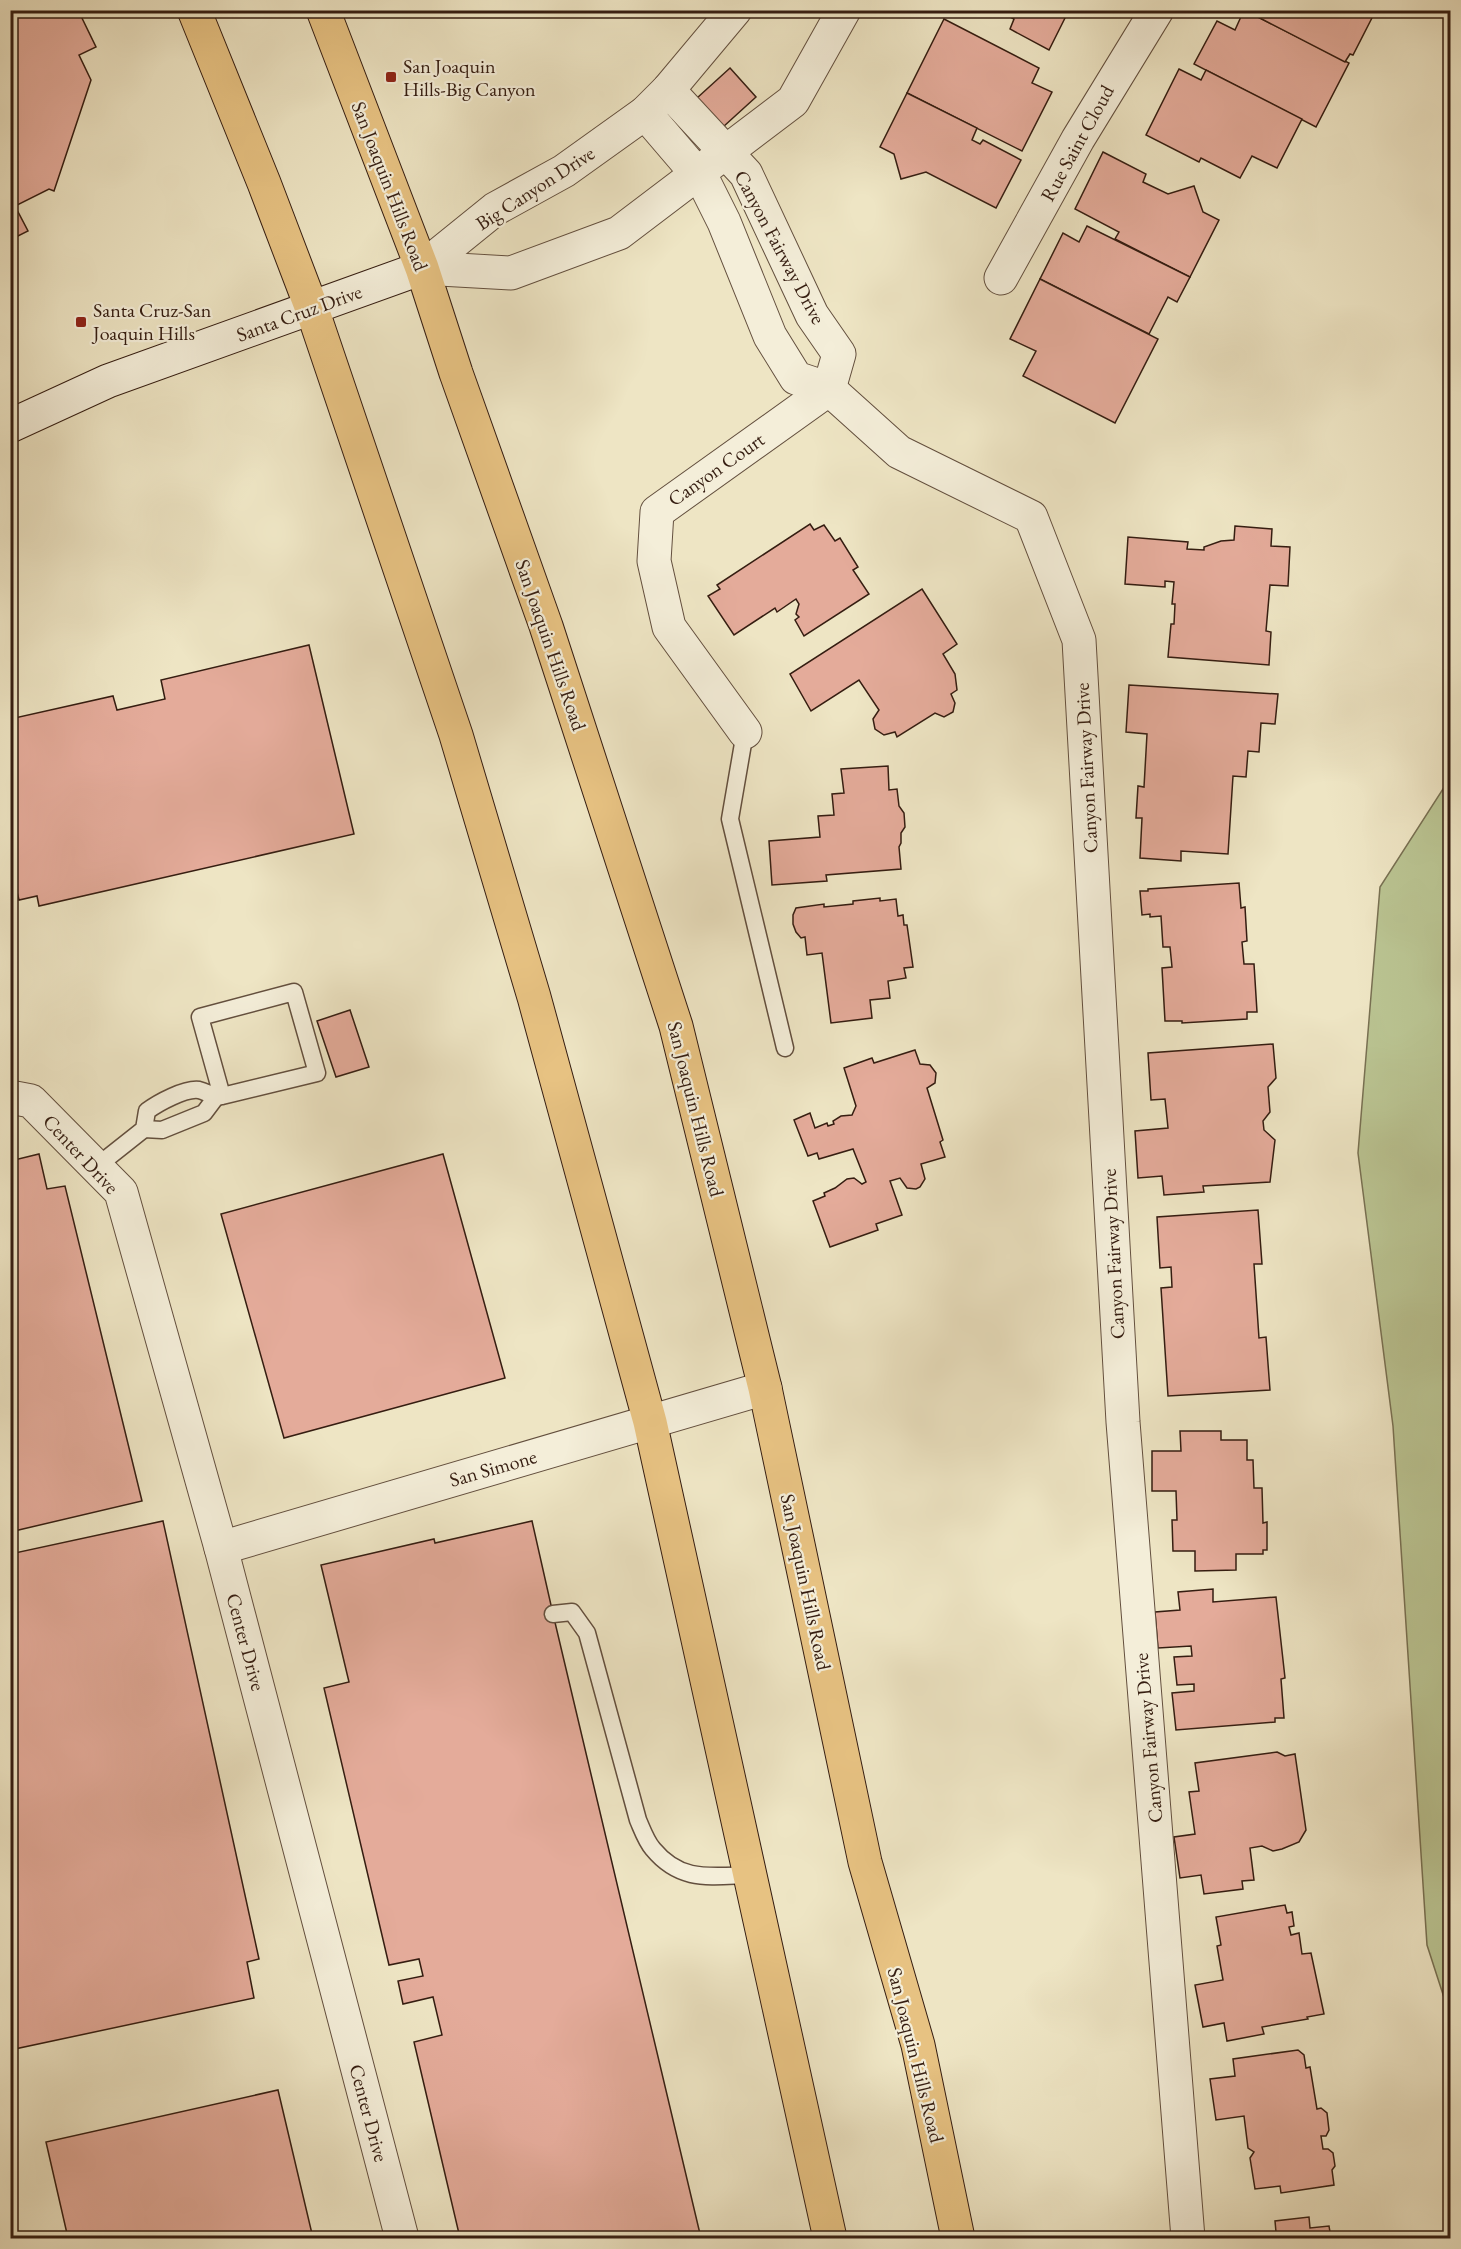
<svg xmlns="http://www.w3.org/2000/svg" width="1461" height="2249" font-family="'EB Garamond',serif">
	<rect width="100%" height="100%" fill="#eee5c4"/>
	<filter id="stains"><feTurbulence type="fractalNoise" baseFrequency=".00333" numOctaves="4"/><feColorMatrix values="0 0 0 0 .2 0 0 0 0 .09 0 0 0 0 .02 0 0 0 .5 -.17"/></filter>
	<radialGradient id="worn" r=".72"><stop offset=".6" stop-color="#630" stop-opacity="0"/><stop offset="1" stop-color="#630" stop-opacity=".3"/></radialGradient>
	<path fill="#bac492" stroke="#787052" stroke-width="1.5" d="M 1450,778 L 1450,2016 L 1427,1945 L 1393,1426 L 1358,1153 L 1380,887 Z"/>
	<g fill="#e4ab9a" stroke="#351d11" stroke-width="1.5">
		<path d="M 10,10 L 78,10 L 96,47 L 79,55 L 91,80 L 54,191 L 49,189 L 15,206 L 28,231 L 10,240 Z"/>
		<path d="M 997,10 L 1069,10 L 1049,50 L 1010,29 L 1014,19 Z"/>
		<path d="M 1244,10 L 1349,63 L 1316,127 L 1194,64 L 1217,21 L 1235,30 Z"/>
		<path d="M 1257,10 L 1376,10 L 1353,55 L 1350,54 L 1345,62 L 1254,15 Z"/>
		<path d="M 944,19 L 1039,68 L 1032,83 L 1052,92 L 1022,151 L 907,93 Z"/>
		<path d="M 730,68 L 756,97 L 723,127 L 697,98 Z"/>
		<path d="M 1179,69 L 1201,80 L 1206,70 L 1302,119 L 1277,168 L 1252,156 L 1240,178 L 1201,158 L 1199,162 L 1146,135 Z"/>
		<path d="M 907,93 L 977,128 L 972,140 L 980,144 L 983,140 L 1021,160 L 996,208 L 926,172 L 901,179 L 894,154 L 880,147 Z"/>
		<path d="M 1103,152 L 1146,174 L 1143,182 L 1168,194 L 1194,186 L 1203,212 L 1219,220 L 1190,277 L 1115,239 L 1119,232 L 1075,209 Z"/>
		<path d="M 1087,226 L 1190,277 L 1177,302 L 1168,297 L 1149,334 L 1040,279 L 1063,233 L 1079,242 Z"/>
		<path d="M 1040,279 L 1158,339 L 1115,423 L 1023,376 L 1036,351 L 1010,339 Z"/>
		<path d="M 810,524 L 814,530 L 824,525 L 835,541 L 840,538 L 858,567 L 853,570 L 869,594 L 804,636 L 795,620 L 799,617 L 796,614 L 799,604 L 796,599 L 777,612 L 775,608 L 734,635 L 708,596 L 720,589 L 717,585 Z"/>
		<path d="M 1235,526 L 1272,529 L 1271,546 L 1290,547 L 1288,586 L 1270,585 L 1266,631 L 1271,632 L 1269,665 L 1168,657 L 1171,624 L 1174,624 L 1175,604 L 1172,604 L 1174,582 L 1165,581 L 1165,587 L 1125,584 L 1128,537 L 1188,542 L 1187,549 L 1204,550 L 1204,547 L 1221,541 L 1234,540 Z"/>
		<path d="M 922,589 L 957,644 L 943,654 L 955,674 L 957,690 L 951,694 L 955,703 L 953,712 L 944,717 L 935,713 L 897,737 L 895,732 L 884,735 L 875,729 L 873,719 L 879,710 L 859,680 L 811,711 L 790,674 Z"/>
		<path d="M 309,645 L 354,834 L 39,906 L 37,896 L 19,900 L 10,864 L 10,719 L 113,696 L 117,710 L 165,699 L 161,680 Z"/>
		<path d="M 1129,685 L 1278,694 L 1275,724 L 1261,723 L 1259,752 L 1248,751 L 1246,777 L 1233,776 L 1228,854 L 1181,851 L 1181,861 L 1140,858 L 1142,818 L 1136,818 L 1138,786 L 1144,787 L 1147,734 L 1126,732 Z"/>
		<path d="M 888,766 L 889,790 L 897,789 L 899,806 L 904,813 L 905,827 L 901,833 L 901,843 L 899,847 L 901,869 L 826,875 L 827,881 L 772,885 L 769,841 L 820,837 L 818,816 L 834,815 L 832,794 L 844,793 L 841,769 Z"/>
		<path d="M 1239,883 L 1241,908 L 1245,907 L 1247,941 L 1242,942 L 1244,964 L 1254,964 L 1257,1012 L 1247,1012 L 1247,1019 L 1182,1023 L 1182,1021 L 1165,1021 L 1162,968 L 1172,967 L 1170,947 L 1163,947 L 1161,916 L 1150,917 L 1150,914 L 1142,915 L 1140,891 L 1148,891 L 1148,889 Z"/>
		<path d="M 880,898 L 880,901 L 896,899 L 898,916 L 903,915 L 904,925 L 907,925 L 913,967 L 904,968 L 906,978 L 888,981 L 890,998 L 870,1000 L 872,1018 L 831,1023 L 822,953 L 807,955 L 805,937 L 801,938 L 796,932 L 793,924 L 793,915 L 796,908 L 824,904 L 824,907 L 853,904 L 853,901 Z"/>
		<path d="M 350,1010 L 369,1067 L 336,1077 L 317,1021 Z"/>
		<path d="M 1273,1044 L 1276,1078 L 1268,1087 L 1270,1112 L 1263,1121 L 1264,1130 L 1275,1140 L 1270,1182 L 1203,1186 L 1204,1192 L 1164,1195 L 1162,1176 L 1138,1178 L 1135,1131 L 1168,1128 L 1165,1099 L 1151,1100 L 1148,1053 Z"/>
		<path d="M 915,1050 L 920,1064 L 930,1065 L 936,1073 L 935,1083 L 927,1088 L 943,1140 L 940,1142 L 945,1157 L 921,1164 L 925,1179 L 920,1187 L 916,1189 L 907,1188 L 900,1178 L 890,1181 L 902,1215 L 876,1224 L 878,1230 L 830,1247 L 813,1201 L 825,1196 L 824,1193 L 835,1188 L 847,1179 L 854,1178 L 862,1184 L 866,1182 L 853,1149 L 819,1159 L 817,1153 L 808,1156 L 794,1120 L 810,1113 L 815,1128 L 827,1123 L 828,1126 L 834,1124 L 833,1121 L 841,1116 L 852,1115 L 856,1106 L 844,1068 L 872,1058 L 874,1063 Z"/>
		<path d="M 39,1154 L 47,1189 L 65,1186 L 142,1501 L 10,1532 L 10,1161 Z"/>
		<path d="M 443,1154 L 505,1378 L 284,1438 L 221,1214 Z"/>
		<path d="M 1258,1210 L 1262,1264 L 1254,1264 L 1259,1338 L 1266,1337 L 1270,1390 L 1168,1396 L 1161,1288 L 1172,1287 L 1171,1267 L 1160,1268 L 1157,1217 Z"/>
		<path d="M 1180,1431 L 1221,1431 L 1221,1440 L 1247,1440 L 1247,1460 L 1253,1460 L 1254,1488 L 1262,1488 L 1263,1523 L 1267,1522 L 1267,1550 L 1263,1550 L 1263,1554 L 1236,1554 L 1236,1570 L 1195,1571 L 1195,1551 L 1173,1551 L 1172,1520 L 1177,1520 L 1176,1491 L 1152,1491 L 1152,1451 L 1181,1451 Z"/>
		<path d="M 163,1521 L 259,1959 L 247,1962 L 254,1998 L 10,2050 L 10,1554 Z"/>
		<path d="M 532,1521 L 553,1614 L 701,2238 L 460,2238 L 414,2042 L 442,2035 L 433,1997 L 403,2004 L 398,1981 L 423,1976 L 419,1959 L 389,1965 L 324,1688 L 349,1682 L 321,1565 L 434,1539 L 435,1543 Z"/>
		<path d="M 1213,1589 L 1213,1602 L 1276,1597 L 1285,1678 L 1281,1679 L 1284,1718 L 1275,1718 L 1275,1722 L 1176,1730 L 1172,1693 L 1194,1691 L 1194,1684 L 1177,1685 L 1174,1657 L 1192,1656 L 1191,1646 L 1158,1648 L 1155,1612 L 1180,1610 L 1178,1592 Z"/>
		<path d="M 1277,1752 L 1285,1756 L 1295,1754 L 1306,1830 L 1299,1842 L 1282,1849 L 1273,1851 L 1262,1846 L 1250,1848 L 1254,1880 L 1242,1881 L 1243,1889 L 1204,1894 L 1201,1875 L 1180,1878 L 1174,1837 L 1195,1834 L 1189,1792 L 1199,1791 L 1195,1763 Z"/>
		<path d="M 1285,1905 L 1287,1913 L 1292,1912 L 1294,1926 L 1289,1927 L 1291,1935 L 1299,1933 L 1302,1954 L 1311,1953 L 1324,2014 L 1307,2017 L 1308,2019 L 1262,2027 L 1264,2034 L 1227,2041 L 1224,2023 L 1203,2027 L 1195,1985 L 1223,1980 L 1217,1946 L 1221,1945 L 1216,1917 Z"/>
		<path d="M 1298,2050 L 1304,2055 L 1306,2068 L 1310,2067 L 1317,2109 L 1321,2108 L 1327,2113 L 1329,2130 L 1326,2136 L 1321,2136 L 1323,2149 L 1328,2149 L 1333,2153 L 1335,2166 L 1332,2170 L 1334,2185 L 1281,2193 L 1280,2186 L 1255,2189 L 1250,2158 L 1254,2152 L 1248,2148 L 1244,2116 L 1216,2120 L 1210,2079 L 1235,2076 L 1233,2059 Z"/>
		<path d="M 278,2090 L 313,2238 L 68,2238 L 46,2142 Z"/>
		<path d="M 1309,2217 L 1310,2228 L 1329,2226 L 1331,2238 L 1254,2238 L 1253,2235 L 1276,2232 L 1275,2221 Z"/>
	</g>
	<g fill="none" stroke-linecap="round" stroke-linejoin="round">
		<g stroke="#634f3e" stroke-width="19">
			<g id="service">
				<path d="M 745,732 L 730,819 L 785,1048"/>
				<path d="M 144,1129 L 162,1130 L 204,1113 L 216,1097"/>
				<path d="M 96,1167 L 144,1129 L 147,1111 C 158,1103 185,1088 199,1090 C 208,1092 213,1098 222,1096 L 317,1073 L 294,992 L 200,1017 L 222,1096"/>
				<path d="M 553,1614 L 572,1612 L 587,1633 L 638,1820 C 642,1829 646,1841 653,1849 C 681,1883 711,1876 751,1875"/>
			</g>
		</g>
		<g stroke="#634f3e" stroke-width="35">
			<g id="minor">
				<path d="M 668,90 L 746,174 L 812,315 L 839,354 L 829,389"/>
				<path d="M 645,113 L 704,182 L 724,222 L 770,336 L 796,378 L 829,389 L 899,452 L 1031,517 L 1079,640 L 1123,1422 L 1188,2238"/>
				<path d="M 1001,278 L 1078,139 L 1157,10"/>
				<path d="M 745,732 L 669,627 L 654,561 L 657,512 L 829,389"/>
				<path d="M 221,1548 L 765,1388"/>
			</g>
		</g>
		<g stroke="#634f3e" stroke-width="35">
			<g id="tertiary">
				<path d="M 422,268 L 511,273 L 619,233 L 793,101 L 844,10"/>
				<path d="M 422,268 L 495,209 L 564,171 L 645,113 L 668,90 L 735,10"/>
				<path d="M 10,1097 L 31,1101 L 121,1192 L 221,1548 L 402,2238"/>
			</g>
		</g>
		<g stroke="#351d11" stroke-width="35">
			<path id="secondary" d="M 10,426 L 108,381 L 422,268"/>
		</g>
		<g stroke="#351d11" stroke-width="35">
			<g id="primary">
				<path d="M 194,10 L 264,183 L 312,309 L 456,735 L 534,997 L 650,1422 L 830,2238"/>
				<path d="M 323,10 L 422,268 L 456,373 L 546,626 L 676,1026 L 765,1388 L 865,1862 L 918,2045 L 958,2238"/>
			</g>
		</g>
		<use href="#service" stroke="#f4eed9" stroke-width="16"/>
		<use href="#minor" stroke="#f4eed9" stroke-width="33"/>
		<use href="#tertiary" stroke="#f4eed9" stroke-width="33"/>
		<use href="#secondary" stroke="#f4eed9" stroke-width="33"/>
		<use href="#primary" stroke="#e7c282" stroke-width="33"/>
	</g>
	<g fill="#8f2418" stroke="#f4eed9" stroke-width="2">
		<rect x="385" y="71" width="12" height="12" rx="3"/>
		<rect x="75" y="316" width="12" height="12" rx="3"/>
	</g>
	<g text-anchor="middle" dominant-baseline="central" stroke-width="4.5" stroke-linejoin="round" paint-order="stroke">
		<g font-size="20" fill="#351d11" stroke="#f4eed9" text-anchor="start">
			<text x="403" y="66">San Joaquin<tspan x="403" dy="23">Hills-Big Canyon</tspan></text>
			<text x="93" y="310">Santa Cruz-San<tspan x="93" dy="23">Joaquin Hills</tspan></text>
		</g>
		<g font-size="20" fill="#351d11" stroke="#f4eed9">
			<text transform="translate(1077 143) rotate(-61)">Rue Saint Cloud</text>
			<text transform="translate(390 186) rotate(69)">San Joaquin Hills Road</text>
			<text transform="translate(535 188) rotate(-33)">Big Canyon Drive</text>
			<text transform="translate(780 247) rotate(62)">Canyon Fairway Drive</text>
			<text transform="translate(299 313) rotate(-20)">Santa Cruz Drive</text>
			<text transform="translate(716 469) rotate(-35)">Canyon Court</text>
			<text transform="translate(551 645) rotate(71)">San Joaquin Hills Road</text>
			<text transform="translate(1086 768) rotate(-93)">Canyon Fairway Drive</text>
			<text transform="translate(696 1109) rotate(76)">San Joaquin Hills Road</text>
			<text transform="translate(81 1154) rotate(47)">Center Drive</text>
			<text transform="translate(1113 1254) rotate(-93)">Canyon Fairway Drive</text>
			<text transform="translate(493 1468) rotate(-16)">San Simone</text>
			<text transform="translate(806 1582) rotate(78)">San Joaquin Hills Road</text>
			<text transform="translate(246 1642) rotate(75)">Center Drive</text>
			<text transform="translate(1148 1738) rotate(-95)">Canyon Fairway Drive</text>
			<text transform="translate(916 2055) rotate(76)">San Joaquin Hills Road</text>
			<text transform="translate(369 2113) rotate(75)">Center Drive</text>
		</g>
	</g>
	<rect width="1461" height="2249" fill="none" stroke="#eee5c4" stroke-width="36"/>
	<rect x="12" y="12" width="1437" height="2225" fill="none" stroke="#351d11" stroke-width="3"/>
	<rect x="18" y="18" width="1425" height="2213" fill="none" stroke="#351d11" stroke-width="1.5"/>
	<rect width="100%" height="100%" filter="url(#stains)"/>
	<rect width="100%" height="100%" fill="url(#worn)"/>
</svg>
